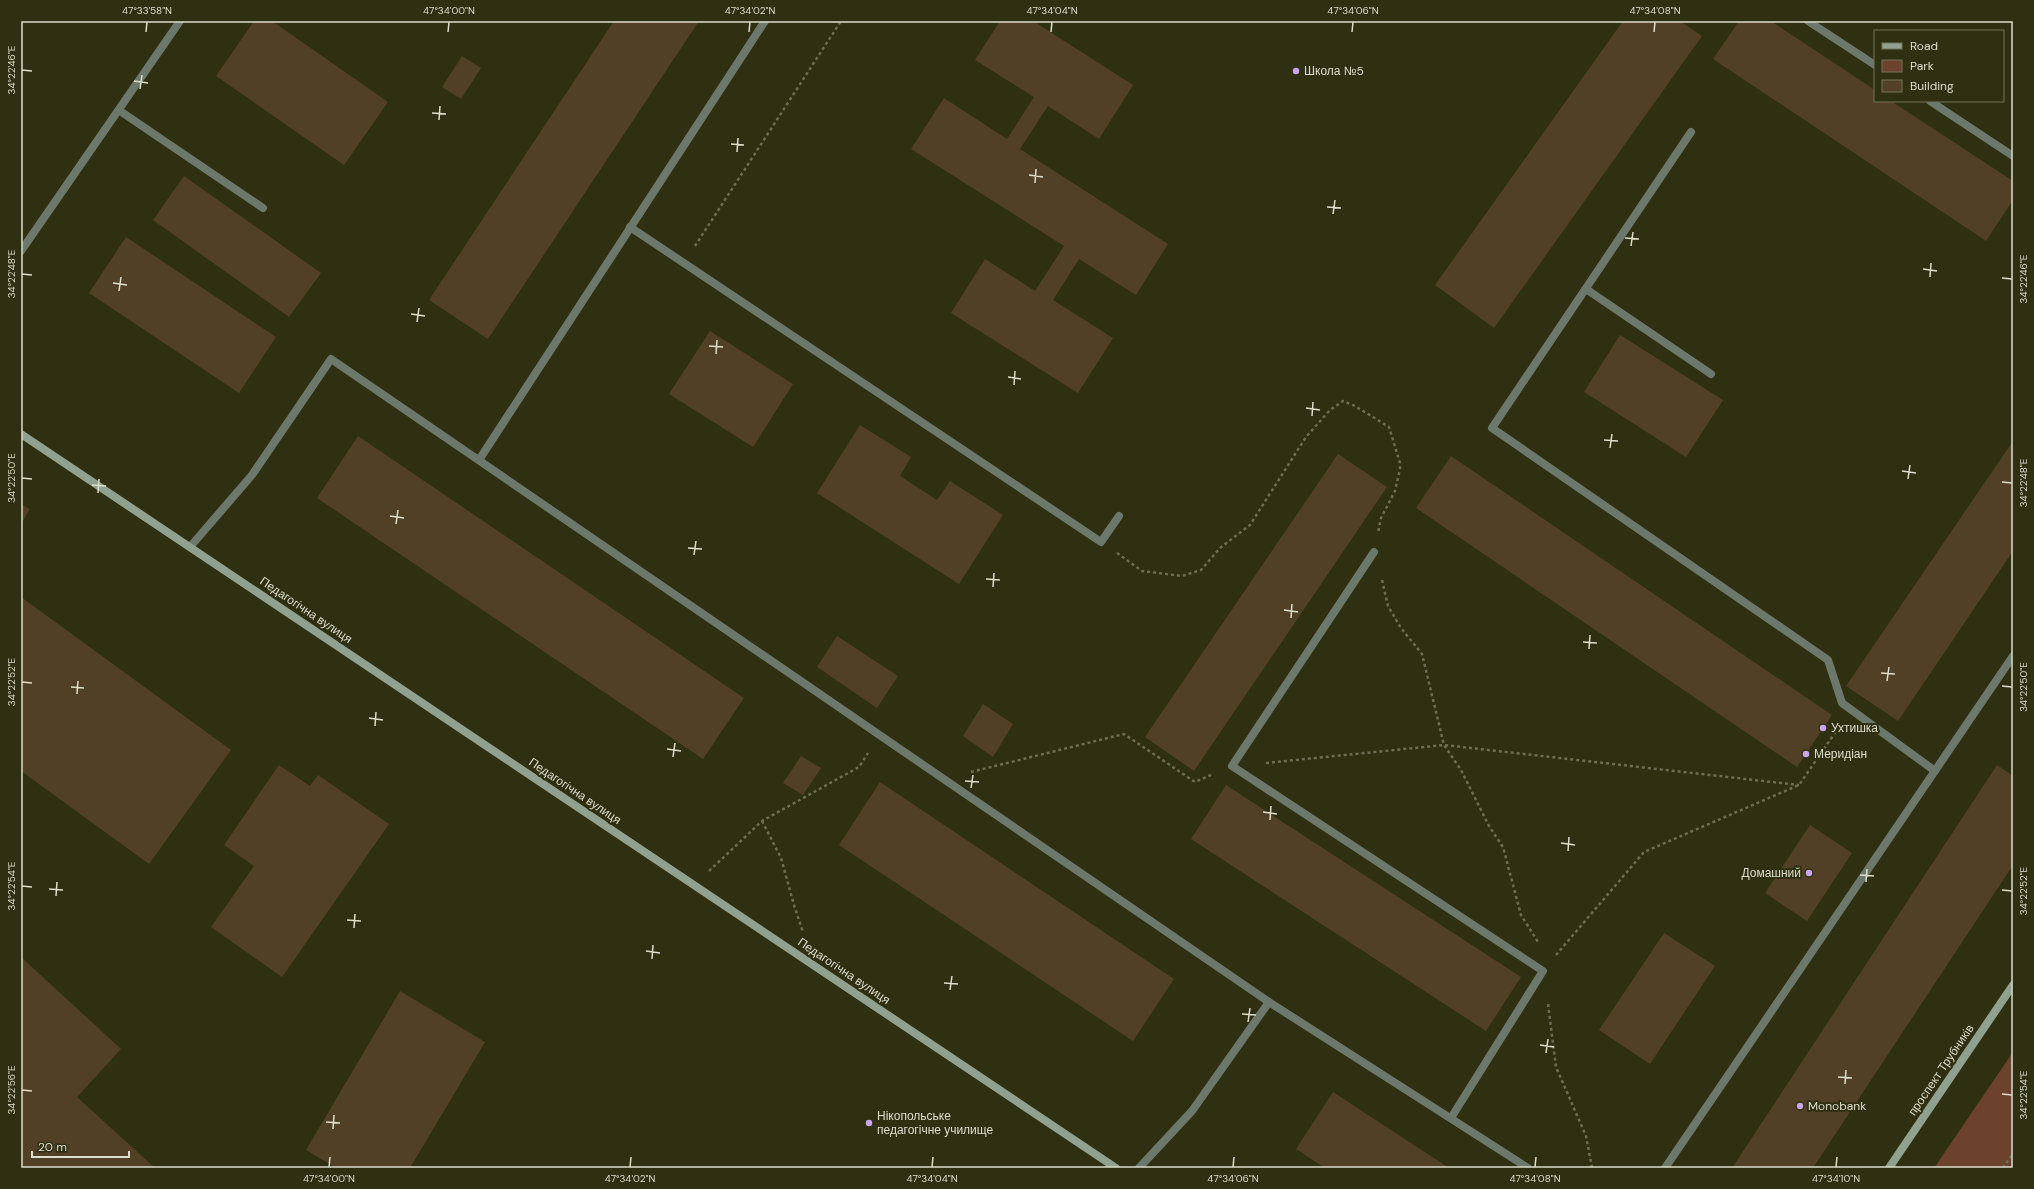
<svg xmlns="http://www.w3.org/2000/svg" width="2034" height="1189" font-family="'DM Sans',sans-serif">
	<rect width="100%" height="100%" fill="#2f2f11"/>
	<path fill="#6c412e" d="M 2013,1052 L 2013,1168 L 1934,1168 Z"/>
	<g fill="#524026">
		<path d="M 254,21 L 272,21 L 388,102 L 344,165 L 216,76 Z"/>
		<path d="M 614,21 L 699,21 L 488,339 L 429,300 Z"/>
		<path d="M 1000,21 L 1033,21 L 1133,85 L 1099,139 L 1048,106 L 1020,149 L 1168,244 L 1136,295 L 1079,259 L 1053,300 L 1113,338 L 1078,393 L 951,313 L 985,259 L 1035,291 L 1064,246 L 911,149 L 944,98 L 1007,139 L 1034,97 L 975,60 Z"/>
		<path d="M 1623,21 L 1680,21 L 1702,36 L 1494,328 L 1435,285 Z"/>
		<path d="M 1739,21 L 1771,21 L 1875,90 L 1875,101 L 1891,101 L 2013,181 L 2013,200 L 1986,241 L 1713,59 Z"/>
		<path d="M 462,56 L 481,68 L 461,99 L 442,87 Z"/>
		<path d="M 184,176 L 321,273 L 289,317 L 153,220 Z"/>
		<path d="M 126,237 L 276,337 L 239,393 L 89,293 Z"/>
		<path d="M 710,331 L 793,384 L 753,447 L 669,394 Z"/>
		<path d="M 1620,335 L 1723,400 L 1686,457 L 1584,392 Z"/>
		<path d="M 860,425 L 911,457 L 900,476 L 937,500 L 950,481 L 1003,515 L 959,584 L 817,493 Z"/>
		<path d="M 358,436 L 744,698 L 703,759 L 317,498 Z"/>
		<path d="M 2013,441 L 2013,551 L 1898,721 L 1846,686 Z"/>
		<path d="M 1338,454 L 1387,487 L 1194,771 L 1145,737 Z"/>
		<path d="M 1451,456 L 1832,715 L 1797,767 L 1416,508 Z"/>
		<path d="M 21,504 L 30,509 L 21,524 Z"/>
		<path d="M 21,597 L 231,750 L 149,864 L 21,771 Z"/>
		<path d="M 837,636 L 898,676 L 877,708 L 817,667 Z"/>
		<path d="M 983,704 L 1013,724 L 993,757 L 963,736 Z"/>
		<path d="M 801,756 L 821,768 L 803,795 L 783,783 Z"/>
		<path d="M 279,765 L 310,786 L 318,775 L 389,824 L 282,977 L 211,927 L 254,866 L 224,845 Z"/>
		<path d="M 1997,765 L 2013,776 L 2013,865 L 1813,1168 L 1732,1168 Z"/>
		<path d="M 880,782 L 1174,979 L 1133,1041 L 839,845 Z"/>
		<path d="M 1226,785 L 1521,977 L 1486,1031 L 1191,839 Z"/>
		<path d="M 1810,825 L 1852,853 L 1807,921 L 1765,893 Z"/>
		<path d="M 1664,933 L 1715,966 L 1650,1064 L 1599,1030 Z"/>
		<path d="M 21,957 L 121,1049 L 77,1097 L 155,1168 L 21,1168 Z"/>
		<path d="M 400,991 L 485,1042 L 410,1168 L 336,1168 L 306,1150 Z"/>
		<path d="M 1333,1092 L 1449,1168 L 1325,1168 L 1296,1149 Z"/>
	</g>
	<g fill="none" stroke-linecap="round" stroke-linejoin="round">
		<g stroke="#6d6e54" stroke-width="2.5" stroke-dasharray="3 3" stroke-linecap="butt">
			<path d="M 695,246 L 841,21"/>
			<path d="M 1117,553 L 1142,571 L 1182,576 L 1201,570 L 1220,548 L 1250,525 L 1306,437 L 1330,410 L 1343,401 L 1355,406 L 1389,427 L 1400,463 L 1400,469 L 1395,491 L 1381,518 L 1378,533"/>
			<path d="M 1382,580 L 1388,606 L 1401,628 L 1422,654 L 1444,745 L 1461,770 L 1489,826 L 1503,847 L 1521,915 L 1538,942"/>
			<path d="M 1266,763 L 1444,745 L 1799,785"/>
			<path d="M 971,772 L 1124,734 L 1195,782 L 1213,774"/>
			<path d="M 762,821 L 781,858 L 794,905 L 803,932"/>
			<path d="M 709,871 L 762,821 L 859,767 L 868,753"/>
			<path d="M 1556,955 L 1644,852 L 1799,785 L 1839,727"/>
			<path d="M 1548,1004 L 1556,1067 L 1586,1136 L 1592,1168"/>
			<path d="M 2003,1168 L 2013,1153"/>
		</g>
		<g stroke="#6d786c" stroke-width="8">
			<path d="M 1808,21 L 1875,65"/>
			<path d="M 1930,101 L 2013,156"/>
			<path d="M 120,111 L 263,208"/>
			<path d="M 1691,132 L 1492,428 L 1828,660 L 1842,703 L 1935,771"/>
			<path d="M 630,227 L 1101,542 L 1119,516"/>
			<path d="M 1586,289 L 1711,374"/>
			<path d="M 479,460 L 765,21"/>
			<path d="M 190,547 L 252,475 L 331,359 L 1269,1002"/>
			<path d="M 1374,552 L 1232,766 L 1543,971 L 1451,1118"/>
			<path d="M 1139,1168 L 1192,1111 L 1269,1002 L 1528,1168"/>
			<path d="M 1665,1168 L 2013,656"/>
		</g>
		<path stroke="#6d786c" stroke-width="8" d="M 21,251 L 180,21"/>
		<g stroke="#91a18f" stroke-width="8">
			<path d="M 21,434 L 1116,1168"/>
			<path d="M 1889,1168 L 2013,985"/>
		</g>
	</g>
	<path fill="none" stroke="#dddecc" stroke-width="1.5" d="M 146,32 L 147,22M 448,32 L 449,22M 749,32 L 750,22M 1051,32 L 1052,22M 1352,32 L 1353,22M 1654,32 L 1655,22M 22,70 L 32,71M 134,81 L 148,83M 140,89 L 142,75M 432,113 L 446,114M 439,120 L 440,106M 731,144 L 744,145M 737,152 L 738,138M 1029,175 L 1043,177M 1035,183 L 1036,169M 1327,207 L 1341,208M 1333,214 L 1335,200M 1625,238 L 1639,239M 1631,246 L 1633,232M 1923,269 L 1937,271M 22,274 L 32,275M 1930,277 L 1931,263M 2002,278 L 2012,279M 113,283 L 127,285M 119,291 L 121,277M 411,314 L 425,316M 417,322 L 419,308M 709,346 L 723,347M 716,354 L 717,340M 1008,377 L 1021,379M 1014,385 L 1015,371M 1306,408 L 1320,410M 1312,416 L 1313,402M 1604,440 L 1618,441M 1610,448 L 1612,434M 1902,471 L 1916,473M 22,478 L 32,479M 1908,479 L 1910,465M 2002,482 L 2012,483M 92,485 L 106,486M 98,493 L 99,479M 390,516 L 404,518M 396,524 L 398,510M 688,548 L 702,549M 694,555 L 696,541M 986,579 L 1000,580M 993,587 L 994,573M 1284,610 L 1298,612M 1291,618 L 1292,604M 1583,642 L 1597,643M 1589,649 L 1590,635M 1881,673 L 1895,674M 1887,681 L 1889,667M 22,682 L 32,683M 2002,686 L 2012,687M 71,687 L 84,688M 77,694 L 78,681M 369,718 L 383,720M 375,726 L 376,712M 667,749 L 681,751M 673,757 L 675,743M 965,781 L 979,782M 971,788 L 973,775M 1263,812 L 1277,814M 1270,820 L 1271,806M 1561,843 L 1575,845M 1568,851 L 1569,837M 1860,875 L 1874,876M 1866,882 L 1867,869M 22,886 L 32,887M 49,889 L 63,890M 2002,890 L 2012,891M 56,896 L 57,882M 347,920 L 361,921M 354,928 L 355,914M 646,951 L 660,953M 652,959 L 653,945M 944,983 L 958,984M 950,990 L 952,976M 1242,1014 L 1256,1015M 1248,1022 L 1250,1008M 1540,1045 L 1554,1047M 1546,1053 L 1548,1039M 1838,1077 L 1852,1078M 1845,1084 L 1846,1070M 22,1090 L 32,1091M 2002,1094 L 2012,1095M 326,1122 L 340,1123M 333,1129 L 334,1115M 329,1167 L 330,1157M 630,1167 L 631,1157M 932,1167 L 933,1157M 1233,1167 L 1234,1157M 1535,1167 L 1536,1157M 1836,1167 L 1837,1157"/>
	<g fill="#c8a5ee" stroke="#2f2f11" stroke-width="1.5">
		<circle cx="1296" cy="71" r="4"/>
		<circle cx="1823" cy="728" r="4"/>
		<circle cx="1806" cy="754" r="4"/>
		<circle cx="1809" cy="873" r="4"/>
		<circle cx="1800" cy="1106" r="4"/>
		<circle cx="869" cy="1123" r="4"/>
	</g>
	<g text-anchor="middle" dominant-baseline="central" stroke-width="4" stroke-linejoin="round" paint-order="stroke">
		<g font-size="12" fill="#dddecc" stroke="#2f2f11" text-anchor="start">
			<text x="1304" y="71">Школа №5</text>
			<text x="1831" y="728">Ухтишка</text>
			<text x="1814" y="754">Меридіан</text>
			<text x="1801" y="873" text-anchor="end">Домашний</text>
			<text x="1808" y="1106">Monobank</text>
			<text x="877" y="1116">Нікопольське<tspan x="877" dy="14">педагогічне училище</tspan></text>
		</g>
		<g font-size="12" fill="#dddecc" stroke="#2f2f11">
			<text transform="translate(306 610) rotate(34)">Педагогічна вулиця</text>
			<text transform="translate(575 791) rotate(34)">Педагогічна вулиця</text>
			<text transform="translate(844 971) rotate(34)">Педагогічна вулиця</text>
			<text transform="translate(1941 1070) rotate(-56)">проспект Трубників</text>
		</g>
	</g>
	<rect width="2034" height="1189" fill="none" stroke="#2f2f11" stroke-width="44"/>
	<rect x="1874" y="30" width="130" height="72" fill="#2f2f11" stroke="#75755c"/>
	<rect x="1882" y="43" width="20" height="6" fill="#91a18f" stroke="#75755c"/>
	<text x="1910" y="50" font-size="12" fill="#dddecc">Road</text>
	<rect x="1882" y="60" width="20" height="12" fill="#6c412e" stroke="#75755c"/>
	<text x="1910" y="70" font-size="12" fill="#dddecc">Park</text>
	<rect x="1882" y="80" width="20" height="12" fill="#524026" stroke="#75755c"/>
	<text x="1910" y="90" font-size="12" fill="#dddecc">Building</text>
	<path d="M32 1151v6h97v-6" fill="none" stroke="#dddecc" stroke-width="2"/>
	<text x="38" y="1151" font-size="12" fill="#dddecc" stroke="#2f2f11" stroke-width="3" paint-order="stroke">20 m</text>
	<rect x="22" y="22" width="1990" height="1145" fill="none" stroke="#dddecc" stroke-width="1.5"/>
	<g font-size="10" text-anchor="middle" fill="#dddecc">
		<text x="147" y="14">47°33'58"N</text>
		<text x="449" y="14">47°34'00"N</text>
		<text x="750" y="14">47°34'02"N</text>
		<text x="1052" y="14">47°34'04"N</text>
		<text x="1353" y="14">47°34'06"N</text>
		<text x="1655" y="14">47°34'08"N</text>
		<text transform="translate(11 70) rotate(-90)" y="4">34°22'46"E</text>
		<text transform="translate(11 274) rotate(-90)" y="4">34°22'48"E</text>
		<text transform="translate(2023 279) rotate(-90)" y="4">34°22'46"E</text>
		<text transform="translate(11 478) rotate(-90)" y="4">34°22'50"E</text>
		<text transform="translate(2023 483) rotate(-90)" y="4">34°22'48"E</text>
		<text transform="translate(11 682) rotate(-90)" y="4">34°22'52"E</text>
		<text transform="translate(2023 687) rotate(-90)" y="4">34°22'50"E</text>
		<text transform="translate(11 886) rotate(-90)" y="4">34°22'54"E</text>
		<text transform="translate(2023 891) rotate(-90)" y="4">34°22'52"E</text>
		<text transform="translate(11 1090) rotate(-90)" y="4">34°22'56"E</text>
		<text transform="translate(2023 1095) rotate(-90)" y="4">34°22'54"E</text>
		<text x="329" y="1182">47°34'00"N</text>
		<text x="630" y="1182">47°34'02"N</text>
		<text x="932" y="1182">47°34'04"N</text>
		<text x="1233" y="1182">47°34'06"N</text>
		<text x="1535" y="1182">47°34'08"N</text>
		<text x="1836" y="1182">47°34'10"N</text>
	</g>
</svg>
